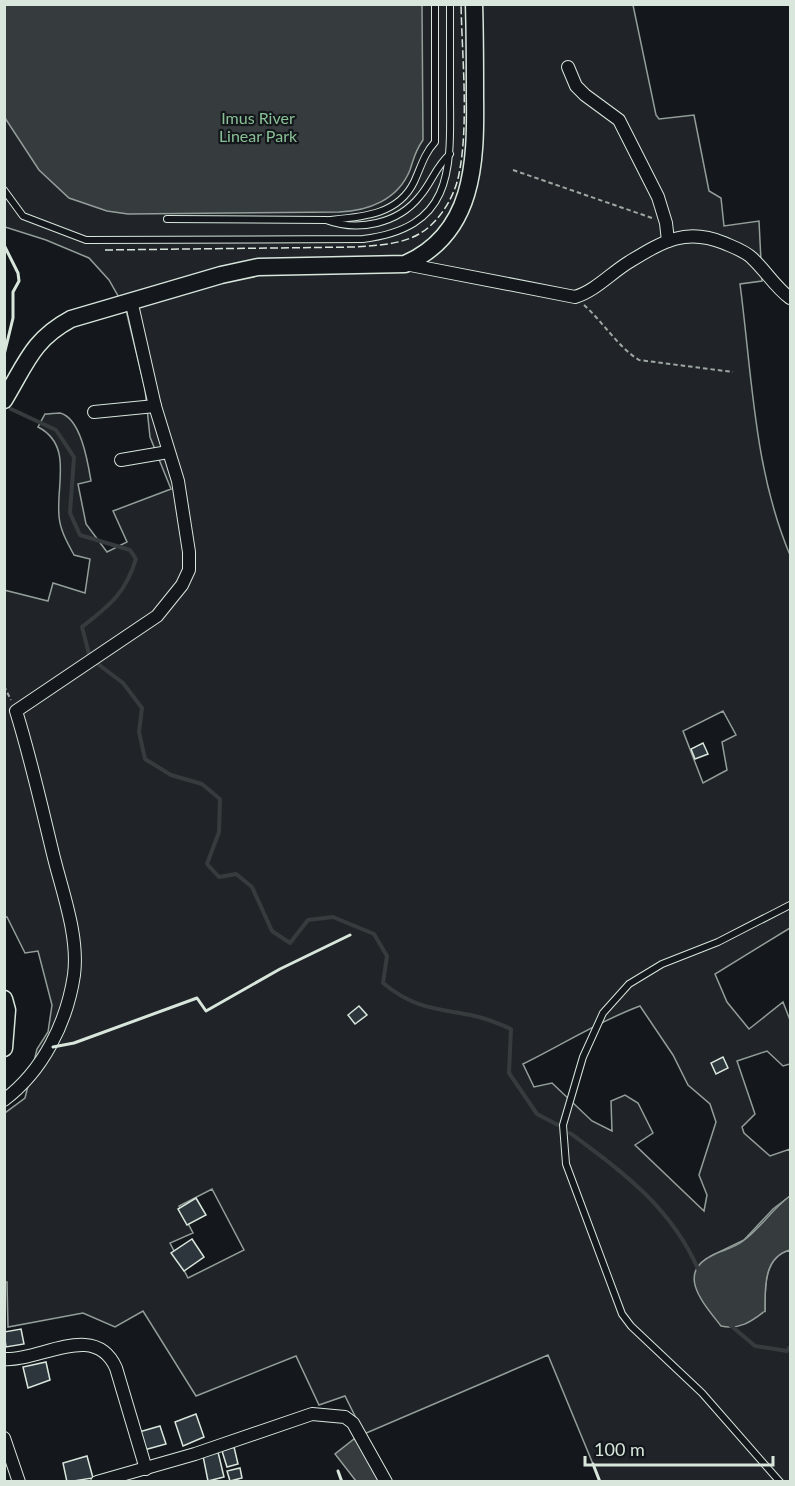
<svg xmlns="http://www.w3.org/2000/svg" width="795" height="1486" font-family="Lato,sans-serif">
	<rect width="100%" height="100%" fill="#14181c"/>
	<path fill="#202428" stroke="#939e99" stroke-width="1.5" fill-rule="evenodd" d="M 5,5 L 633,5 L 656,115 L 659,119 L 694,115 L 709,191 L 721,198 L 724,226 L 759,221 L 762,281 L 740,284 C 752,375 754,470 790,555 L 790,928 L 715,974 L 727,1002 L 749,1029 L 783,1002 L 790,1020 L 790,1064 L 783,1066 L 767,1051 L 737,1061 L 755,1114 L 742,1127 L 744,1133 L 770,1156 L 790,1149 L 790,1196 L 773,1209 L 744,1240 L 711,1256 L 765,1311 C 765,1289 763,1257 790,1250 L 790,1481 L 600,1481 L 548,1355 L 364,1434 L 345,1396 L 319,1405 L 296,1356 L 196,1396 L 143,1311 L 115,1327 L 83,1313 L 8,1327 L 7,1282 L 4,1282 L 5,1113 L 25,1098 L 37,1049 L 48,1032 L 52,1005 L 38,951 L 25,953 L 7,917 L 5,917 L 4,590 L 48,601 L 53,583 L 85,593 L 90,559 L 74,555 C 67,542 60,530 59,516 C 56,484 73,445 38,427 L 45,414 C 49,414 56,413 60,413 C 81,418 88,463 91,481 L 78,484 L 86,524 L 107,552 L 127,542 L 113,511 L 171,489 L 150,437 L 145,389 L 126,310 L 109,280 L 89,258 L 46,240 L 5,227 ZM 723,711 L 736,735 L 722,742 L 727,770 L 703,783 L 683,731 ZM 640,1006 L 673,1055 L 688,1085 L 710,1104 L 716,1122 L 699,1175 L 707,1195 L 704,1211 L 635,1145 L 653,1133 L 638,1103 L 625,1095 L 611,1101 L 612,1131 L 592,1121 L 552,1083 L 534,1087 L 523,1064 C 562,1045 599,1021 640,1006 ZM 212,1189 L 244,1250 L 188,1278 L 170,1243 L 193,1233 L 179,1206 Z"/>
	<g fill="#363b3e" stroke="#939e99" stroke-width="1.5">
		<path d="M 4,5 L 422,5 L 423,140 C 415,151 414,158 410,170 C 398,200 368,211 339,212 L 128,214 L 107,211 L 69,198 L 39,170 L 5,118 Z"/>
		<path d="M 790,1196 L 790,1250 C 763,1257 765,1289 765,1311 C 751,1322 739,1330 721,1326 C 705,1305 674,1273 713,1255 C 723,1250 734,1248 743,1241 C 761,1228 771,1210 790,1196 Z"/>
		<path d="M 354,1439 L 360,1444 L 383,1481 L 356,1481 L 335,1454 Z"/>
	</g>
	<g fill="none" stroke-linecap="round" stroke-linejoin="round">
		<g stroke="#363b3e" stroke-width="4">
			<path d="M 11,409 L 56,430 L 74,457 L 70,513 L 80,535 L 130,550 L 136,559 C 125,594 110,605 82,627 L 90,658 L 123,683 L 142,708 L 139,732 L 145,759 L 171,775 L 202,784 L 220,799 L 219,832 L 207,864 L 219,877 L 236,874 L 252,887 L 272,931 L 290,943 L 308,920 L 333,917 L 374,934 L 387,956 L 383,983 C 416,1010 436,1008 475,1016 C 488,1019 500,1024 511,1029 L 509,1073 L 537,1114 L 558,1125"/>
			<path d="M 570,1133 C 625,1174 671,1207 699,1271"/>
			<path d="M 729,1324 L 755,1346 L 787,1351 L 790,1347"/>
		</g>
	</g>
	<g fill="#2c363c" stroke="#d8e6dc" stroke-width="1.5">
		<path d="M 703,743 L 708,754 L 695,759 L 691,749 Z"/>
		<path d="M 359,1006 L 367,1015 L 355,1024 L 348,1015 Z"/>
		<path d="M 723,1057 L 728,1068 L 716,1074 L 711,1063 Z"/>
		<path d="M 196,1198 L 206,1215 L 187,1225 L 178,1209 Z"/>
		<path d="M 192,1239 L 204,1257 L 184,1271 L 171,1253 Z"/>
		<path d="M 21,1329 L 24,1344 L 6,1347 L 4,1332 Z"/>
		<path d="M 46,1362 L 50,1380 L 28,1388 L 23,1367 Z"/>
		<path d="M 196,1414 L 204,1437 L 183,1446 L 175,1422 Z"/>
		<path d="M 160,1426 L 166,1444 L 144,1450 L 139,1432 Z"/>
		<path d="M 234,1447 L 238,1464 L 227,1467 L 222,1451 Z"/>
		<path d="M 218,1452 L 224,1477 L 208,1481 L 203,1456 Z"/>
		<path d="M 87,1456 L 93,1478 L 67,1482 L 63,1463 Z"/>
		<path d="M 240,1468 L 242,1478 L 230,1481 L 227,1471 Z"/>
	</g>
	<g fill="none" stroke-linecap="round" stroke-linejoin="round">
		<g stroke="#d8e6dc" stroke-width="8">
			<g id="lane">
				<path d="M 4,190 L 23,216 L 86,240 L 363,239 C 451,228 451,174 450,101 C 450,69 450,37 450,4"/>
				<path d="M 167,219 L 326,220 C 358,232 398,224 420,196 C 432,182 436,166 450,154"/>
				<path d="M 329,220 C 362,217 398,215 414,182 C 421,167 424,154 435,142 L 435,4"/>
				<path d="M 780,1482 L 702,1393 L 631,1326 L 622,1314 L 566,1164 L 563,1125 L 583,1057 L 603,1013 L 629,984 L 662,964 L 718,942 L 790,905"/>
			</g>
		</g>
		<g stroke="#d8e6dc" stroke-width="14">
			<g id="street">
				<path d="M 568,67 L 576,86 L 585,95 L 619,120 L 658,197 L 666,223 L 668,241"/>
				<path d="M 405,264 L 575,297 C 595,291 611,273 629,262 C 662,242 685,227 724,243 C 733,247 745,251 752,258 C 766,271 775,287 790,298"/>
				<path d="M 94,412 L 155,406"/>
				<path d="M 121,460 L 168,452"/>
				<path d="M 4,1100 C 43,1071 67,1022 74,975 C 79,937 63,894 54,858 C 42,809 31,759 16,711 L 157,616 L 182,585 L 189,570 L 189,552 L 178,481 L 155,406 L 131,300"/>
				<path d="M 4,1359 C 39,1362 95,1320 116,1368 L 146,1469"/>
				<path d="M 4,1438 L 19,1482"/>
				<path d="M 97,1482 L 195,1454 L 312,1414 L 345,1417 L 353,1423 L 386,1482"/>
			</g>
		</g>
		<g stroke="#d8e6dc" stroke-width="19">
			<g id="secondary">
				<path d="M 4,400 C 26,364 32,340 71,319 L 221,275 L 258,267 L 405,264 C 474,234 476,163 475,97 C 475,66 475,35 474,4"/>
				<path d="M 4,999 L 7,1010 L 4,1048"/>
			</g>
		</g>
		<g stroke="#9da8a2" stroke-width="2" stroke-dasharray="4.5 3" stroke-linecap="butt">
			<path d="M 513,170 L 652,218"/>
			<path d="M 584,305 C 603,322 618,347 639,360 L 733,372"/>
			<path d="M 4,686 L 11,700"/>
		</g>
		<use href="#lane" stroke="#14181c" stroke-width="6"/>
		<use href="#street" stroke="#14181c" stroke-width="12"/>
		<use href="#secondary" stroke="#14181c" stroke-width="16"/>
		<path stroke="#d8e6dc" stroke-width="1.5" stroke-dasharray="8 3" stroke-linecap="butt" d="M 105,250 L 356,247 C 377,245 400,245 419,234 C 439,223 455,196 459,174 C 469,124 462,57 461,4"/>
		<g stroke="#d8e6dc" stroke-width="3">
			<path d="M 4,245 L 18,273 L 19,281 L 13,292 L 13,318 L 4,355"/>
			<path d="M 53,1047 L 74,1043 L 197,998 L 206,1011 L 280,969 L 350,935"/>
			<path d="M 593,1464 L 600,1482"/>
			<path d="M 338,1471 L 342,1482"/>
		</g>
	</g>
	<g text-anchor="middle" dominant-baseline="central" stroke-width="4.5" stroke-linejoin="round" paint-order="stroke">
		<g font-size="16" fill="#8ac095" stroke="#14181c">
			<text x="258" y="117">Imus River<tspan x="258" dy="18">Linear Park</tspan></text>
		</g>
	</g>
	<rect width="795" height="1486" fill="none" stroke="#d8e6dc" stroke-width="12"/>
	<path d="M585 1456v9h188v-9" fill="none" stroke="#d8e6dc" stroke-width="3"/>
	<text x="594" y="1456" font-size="18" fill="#d8e6dc" stroke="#14181c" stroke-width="4.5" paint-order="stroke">100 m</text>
</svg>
